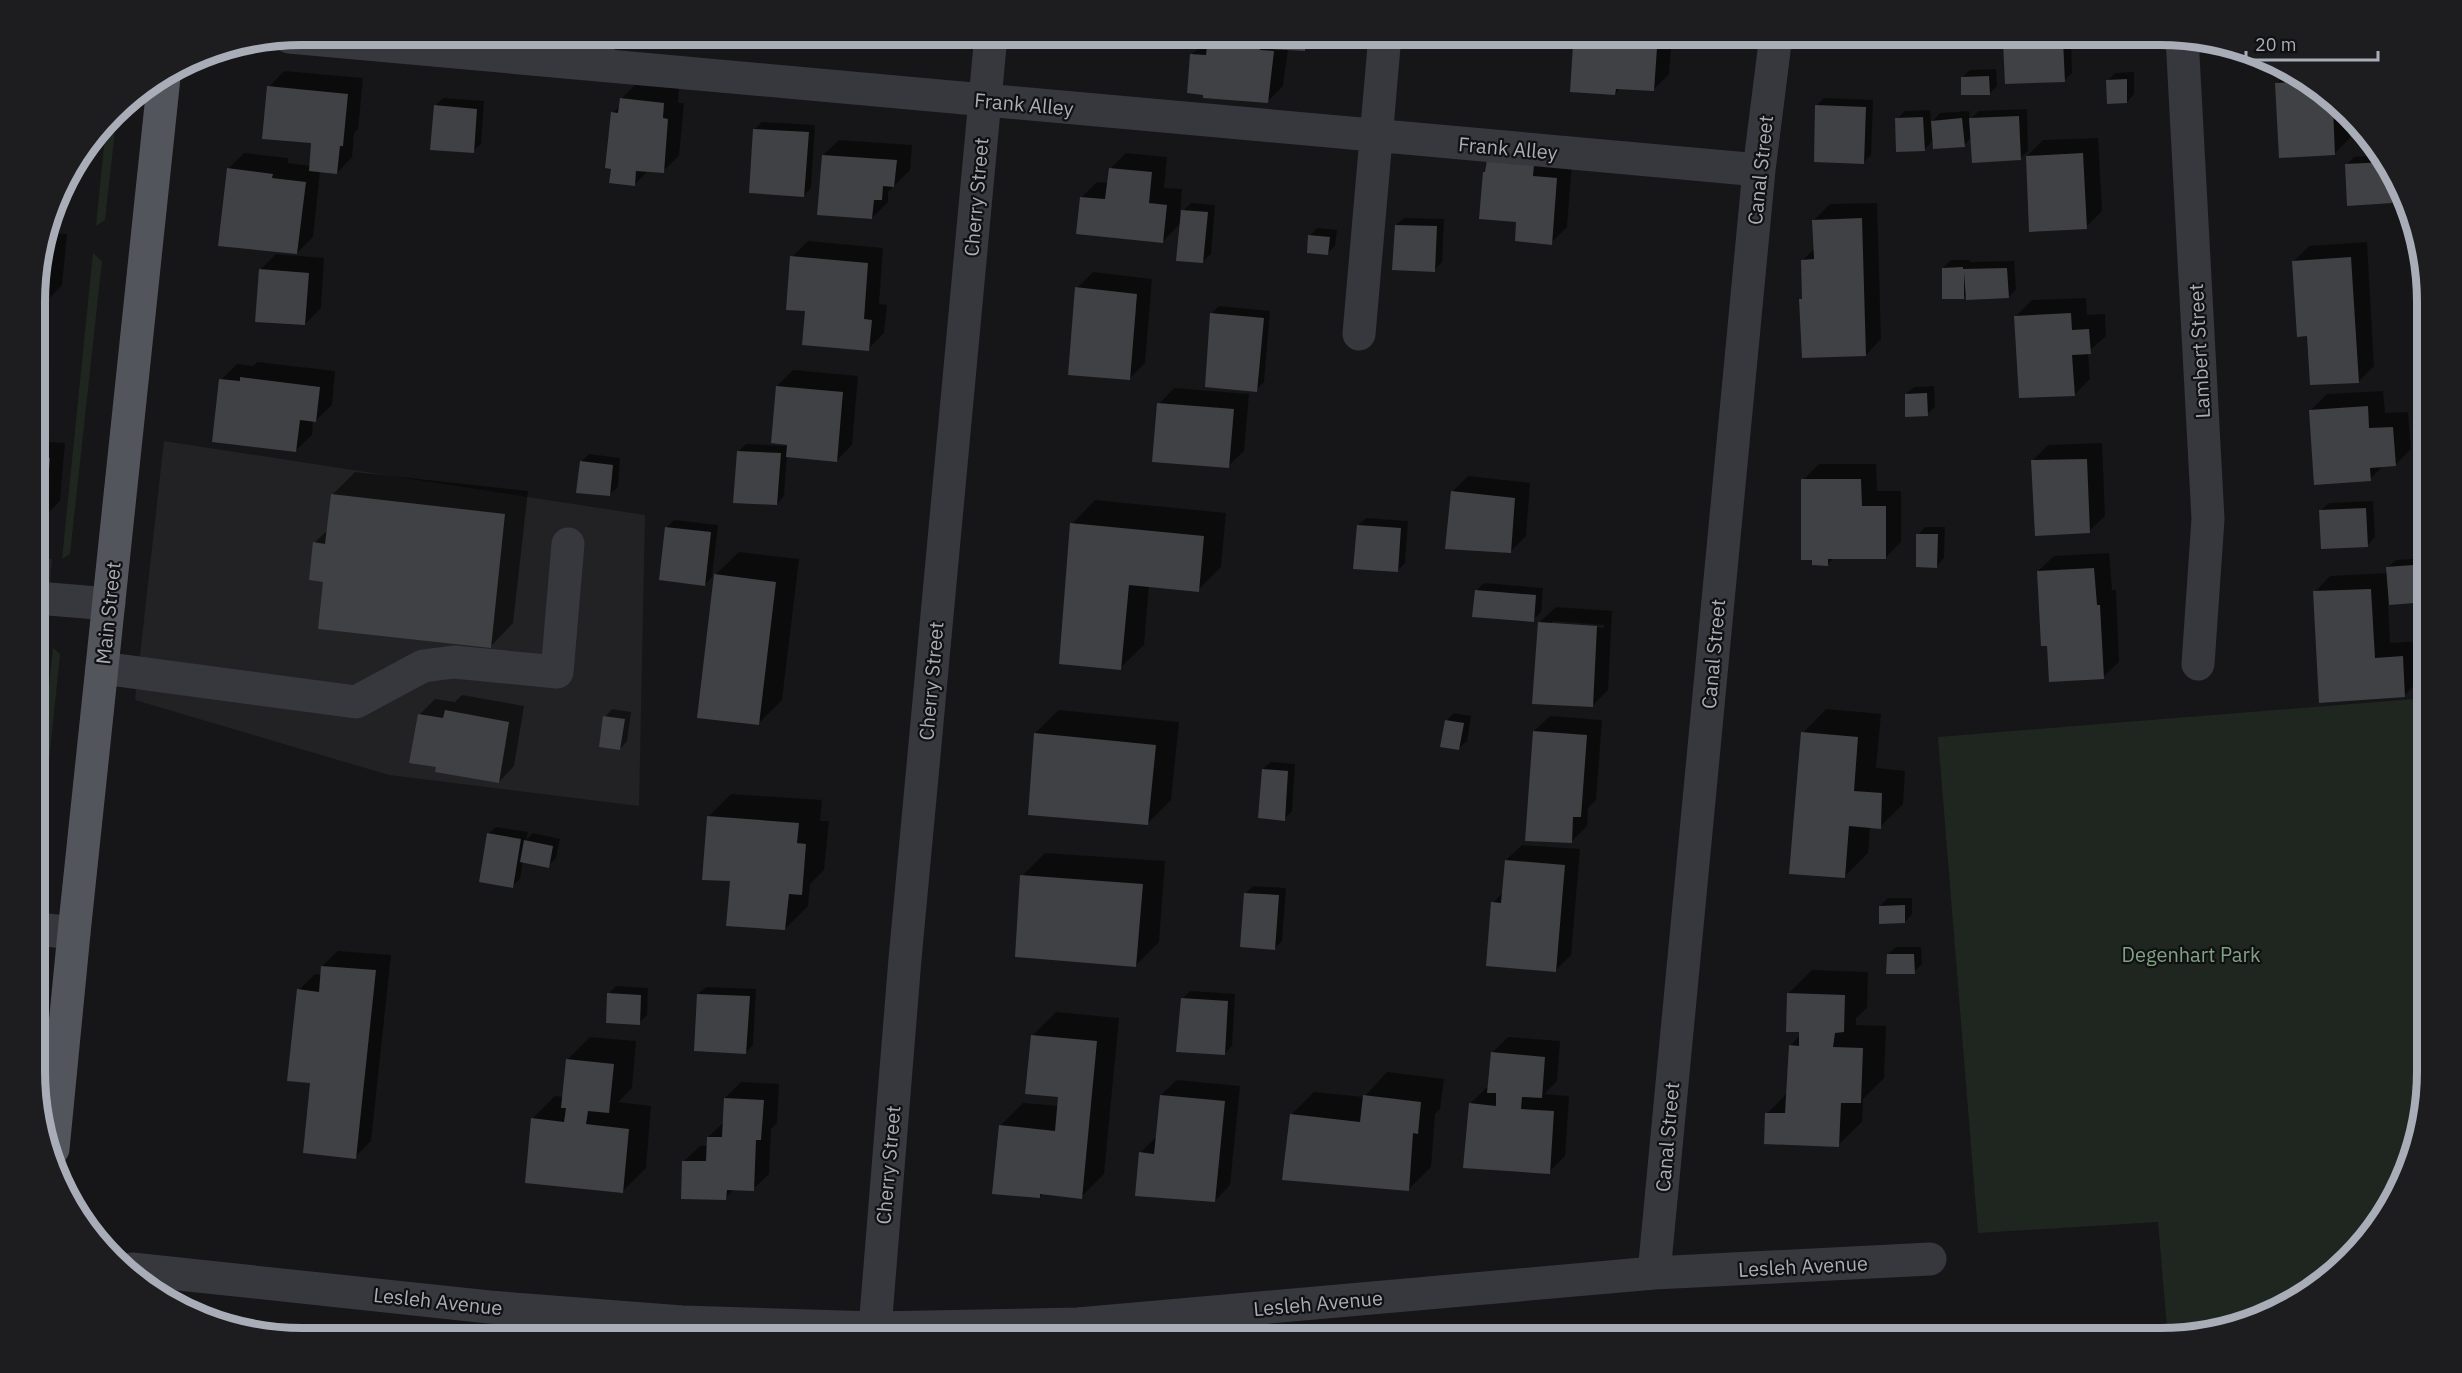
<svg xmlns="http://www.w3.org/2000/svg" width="2462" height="1373" font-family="'IBM Plex Sans',sans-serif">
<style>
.built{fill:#222225}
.green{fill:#1e261f}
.shadow{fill:#0007;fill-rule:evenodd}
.building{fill:#404145}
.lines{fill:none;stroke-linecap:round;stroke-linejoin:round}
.minor{stroke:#37383d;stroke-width:33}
.major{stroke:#53555c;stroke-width:33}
.labels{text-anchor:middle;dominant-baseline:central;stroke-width:4.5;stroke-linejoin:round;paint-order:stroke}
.street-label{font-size:20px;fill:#a8adb8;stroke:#111113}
.park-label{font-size:20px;fill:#7fa381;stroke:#111113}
.rim{fill:none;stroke:#a8adb8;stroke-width:8}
</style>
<rect width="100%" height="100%" fill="#161618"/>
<path class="built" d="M164,441L645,515L639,806L389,775L135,700Z
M37,557L52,559L37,737Z"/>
<path class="green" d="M117,112L105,220L96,226L106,126Z
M93,253L102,261L70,554L62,559Z
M53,648L60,654L44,810L37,809V796Z
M2427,698V1089L2392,1205L2309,1294L2246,1324L2178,1338H2168L2158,1222L1978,1233L1938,737Z"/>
<path class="shadow" d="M830,35H907L895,47L829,41Z
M1209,35H1312V42L1304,50L1288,49L1283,86L1267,102L1192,54L1209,39Z
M1586,35H1672L1669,74L1653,90L1621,87L1615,94L1575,45ZM1588,39L1653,44V47L1588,42Z
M2012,35H2071L2072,73L2064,81L2005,43Z
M1996,69L1997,86L1989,94L1962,78L1970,70Z
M2291,69L2350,123V138L2334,154L2277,83Z
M284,71L363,78L358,129L354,133L352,157L337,173L320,171L313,237L297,253L228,169L244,153L288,158V163L311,166L313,142L269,87Z
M2134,72V94L2127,102L2108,81L2115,73Z
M637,83L679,87L678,103H684L679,156L663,171L649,170L635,184L613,113L621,105V99Z
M443,98L484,101L481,144L473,151L436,105Z
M1824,98L1873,100L1871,155L1863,163L1816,106Z
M2027,109L2028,151L2020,158L1972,137L1964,145L1934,139L1924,150L1897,119L1905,111L1930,110L1931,123L1940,113L1969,111L1970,119L1979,111Z
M762,122L815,125L811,188L803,196L754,130Z
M2098,138L2102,211L2086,227L2027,156L2043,140Z
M839,140L912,145L910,170L888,192V202L872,218L823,155Z
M1126,153L1167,157L1164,188L1182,189L1180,214L1191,203L1215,205L1211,254L1203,261L1182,222L1163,241L1081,198L1097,182L1109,183L1110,169Z
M2384,155L2399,186V194L2391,202L2347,164L2354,157Z
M1572,163L1567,227L1551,243L1518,220L1485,172L1487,170Z
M1877,203L1881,339L1866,355L1801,299L1804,296L1803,260L1815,248L1814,220L1830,204Z
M1404,218L1444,219L1442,262L1434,270L1396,225Z
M1317,228L1337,230L1335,246L1328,253L1310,236Z
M47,233L67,234L62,285L47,301L37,300V267Z
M808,241L883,248L879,304L887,305L884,333L868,349L806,310L792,257Z
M2367,242L2374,366L2359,381L2308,335L2293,262L2309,246Z
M276,254L324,258L321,308L305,324L260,270Z
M1951,260H1970V262L2014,261L2016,289L2009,297L1967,294L1963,298L1943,268Z
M1093,272L1152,279L1145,363L1129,379L1077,288Z
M2086,298L2087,315L2105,314L2106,336L2088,352L2090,379L2074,395L2016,316L2032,300Z
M1219,306L1270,311L1264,382L1256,390L1211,314Z
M257,362L335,371L332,405L316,420H313L312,435L296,450L221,380L237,364L253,366Z
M793,370L858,376L852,445L837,460L787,456L784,496L777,504L738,452L746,444L788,446L777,386Z
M1934,386L1935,407L1927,414L1906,394L1914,387Z
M1174,388L1249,394L1244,451L1228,466L1159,404Z
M2383,391L2385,413L2408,412L2411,449L2395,465H2384L2370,479L2311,410L2327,394Z
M37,441L65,443L60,501L44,517L37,516Z
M2102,443L2105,516L2089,531L2032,461L2048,445Z
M589,454L620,458L618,487L610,494L581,462Z
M1819,464H1876L1877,491H1901V542L1885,558H1834L1828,564L1803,480Z
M355,472L528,491L513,623L490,647L324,580L314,543L329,529L332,495Z
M1468,476L1530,483L1526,536L1510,552L1452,492Z
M1095,500L1226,513L1221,567L1198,590L1149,585L1144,645L1120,668L1072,524Z
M2373,501L2375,537L2368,545L2321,510L2329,503Z
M1366,518L1408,521L1405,563L1397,571L1358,525Z
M674,520L718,525L712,577L705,584L666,528Z
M1925,527H1945L1944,558L1937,566L1918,535Z
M739,552L799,559L782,700L759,723L715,575Z
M2109,553L2112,590H2116L2119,662L2103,677L2048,644L2038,571L2054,556Z
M2427,558V601L2388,604L2390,643L2418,641L2420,679L2405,695L2315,592L2330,576L2388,573V567L2396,560Z
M1484,583L1543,588L1541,612L1533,620L1476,591Z
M1556,607L1612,611L1608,690L1592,706L1540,622ZM1552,621L1604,625V628L1552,624Z
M462,695L524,706L514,766L499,782L438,766L420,714L435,699L455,702Z
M612,709L631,712L627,741L620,749L605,717Z
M1826,709L1881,714L1876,768L1905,771L1903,804L1880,827H1870L1868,853L1845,876L1803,733Z
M1059,710L1179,722L1171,800L1148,823L1035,733Z
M1454,713L1471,716L1467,741L1459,748L1446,721Z
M1550,716L1602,720L1596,800L1588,808L1587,826L1571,842L1534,731Z
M1271,762L1295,764L1292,811L1284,819L1263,769Z
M731,794L822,800L820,821H829L824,870L810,884L808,906L785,929L731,880L708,817Z
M496,827L528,832L526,840L533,833L560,839L556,858L548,866L523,861L520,879L512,886L488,834Z
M1522,845L1580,849L1571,955L1556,970L1493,903L1503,892L1506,860Z
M1045,853L1165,861L1159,942L1135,966L1022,876Z
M1253,886L1286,888L1282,941L1274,949L1245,894Z
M1888,898H1912V914L1905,922L1880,906Z
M1896,947H1921L1922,964L1914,972L1888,954Z
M338,951L391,955L371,1141L355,1157L311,1081L299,990L315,974L322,975V966Z
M1812,970L1868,972L1867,1008L1856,1018V1025L1886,1026L1884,1078L1863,1099L1862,1122L1838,1145L1767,1114L1788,1092L1790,1046L1800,1035L1789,993Z
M616,986L648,988L647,1015L639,1023L609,993Z
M706,987L756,989L753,1045L746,1052L698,994Z
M1190,991L1235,994L1232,1046L1224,1054L1182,999Z
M1056,1012L1119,1018L1104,1174L1081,1197L1043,1193L1040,1197L1000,1126L1023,1103L1059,1106L1060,1096L1033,1035Z
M590,1037L636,1041L632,1088L618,1102L651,1106L646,1168L623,1191L532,1119L555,1096L563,1097L567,1060Z
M1508,1037L1560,1041L1557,1081L1544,1094L1569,1096L1565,1156L1549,1172L1470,1104L1486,1088H1489L1492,1053Z
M1387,1072L1444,1079L1440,1109L1435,1114L1431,1167L1408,1190L1291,1115L1314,1092L1364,1097Z
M1177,1080L1240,1086L1230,1185L1215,1201L1140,1153L1156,1137L1161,1095Z
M741,1082L779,1084L777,1123L771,1129L769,1174L753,1189H735L725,1198L684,1161L700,1146H708V1137L724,1122L725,1098Z"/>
<path class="building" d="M829,35H896L895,48L828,42Z
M1208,35H1261L1260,50L1274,51L1268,103L1203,98V95L1187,93L1190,54L1206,55Z
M1270,35H1306L1305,51L1270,49Z
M1585,40L1645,45V47L1657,48L1654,91L1616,89L1615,95L1570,92L1573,45L1584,46Z
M2063,40L2065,82L2005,84L2003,42Z
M1989,76L1990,95H1961V77Z
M2127,79V103L2107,104L2106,80Z
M2306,81L2333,107L2335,155L2279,158L2275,83Z
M267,86L348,94L343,146H340L337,174L309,171L311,143L262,139Z
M620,98L664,103L663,118L668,119L664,173L636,171L635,186L609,183L611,169L605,168L611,112L618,113Z
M434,105L477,109L474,153L430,150Z
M1815,105L1866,107L1864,164L1814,162Z
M2019,116L2021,160L1972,163L1969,118Z
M1923,117L1925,151L1896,152L1895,118Z
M1962,118L1965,147L1933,149L1931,121Z
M753,129L809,132L804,197L749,193Z
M2083,153L2087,229L2029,232L2026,156Z
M822,155L897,160L894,187L883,186L882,200H874L872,219L817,215Z
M1487,160L1534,164L1533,176L1557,178L1552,245L1515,241L1516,222L1479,219L1483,172H1485Z
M2387,162L2390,169L2392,203L2347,206L2345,164Z
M227,168L273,174L272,178L306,182L297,254L218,246Z
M1109,168L1152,172L1149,203L1167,205L1163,243L1076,234L1080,197L1105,199Z
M1181,210L1208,212L1203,263L1176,261Z
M1862,218L1866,356L1802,358L1799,299H1802L1801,260L1814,259L1812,220Z
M1395,225L1437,226L1435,272L1392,270Z
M1308,235L1330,237L1328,255L1307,253Z
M42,249L52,250L47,303L37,302V267Z
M790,256L868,263L864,319L872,320L869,351L802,345L805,311L786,310Z
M2351,257L2359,383L2310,385L2307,336L2297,337L2292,261Z
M1963,267V269L2007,268L2009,298L1966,300L1964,272V299H1942V268Z
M259,269L309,273L305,325L255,322Z
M1075,287L1137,294L1130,380L1068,375Z
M1210,313L1264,318L1257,392L1205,387Z
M2071,313L2072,330L2089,329L2091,354L2072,355L2075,396L2019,398L2014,316Z
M240,377L320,387L316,422L300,420L296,452L212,442L219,379L240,381Z
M776,386L843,392L837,462L786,457L787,445L771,443Z
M1927,393L1928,416L1905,417V394Z
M1157,403L1234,409L1229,468L1152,462Z
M2368,406L2369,428L2393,427L2396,466L2370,468L2371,481L2314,485L2309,410Z
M737,451L781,453L777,505L733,503Z
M37,457L50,458L45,518L37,517Z
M2087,459L2090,533L2035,536L2031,460Z
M580,461L613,465L610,496L576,493Z
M1801,479H1861L1862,506H1886V559H1828V566L1812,565V560H1801Z
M1451,491L1515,498L1511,553L1445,549Z
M331,494L505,514L491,648L318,629L323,582L309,580L313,542L325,544Z
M2366,508L2368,547L2321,549L2319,510Z
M1070,523L1204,536L1199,592L1129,585L1121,670L1059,664Z
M1357,525L1401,528L1398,572L1353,569Z
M665,527L711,532L705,586L659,580Z
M1916,534H1938L1937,568L1916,567Z
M2427,564V602L2389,605L2386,567Z
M2094,568L2097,605H2100L2104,679L2049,682L2047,646H2041L2037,571Z
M714,574L776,582L759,725L697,718Z
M2371,589L2375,658L2403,656L2405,697L2319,703L2313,591Z
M1475,590L1536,595L1534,622L1472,617Z
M1538,622L1597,626L1593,707L1532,704Z
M445,710L509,722L499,783L435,772L436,767L409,763L418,714L443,718Z
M603,716L625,719L620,750L599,747Z
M1445,720L1464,723L1459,750L1440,747Z
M1533,731L1587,735L1581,817H1573L1572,843L1525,841Z
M1801,732L1858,737L1854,791L1882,793L1881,829L1849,826L1845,878L1789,874Z
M1034,733L1156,745L1148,825L1028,815Z
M1262,769L1288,771L1285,821L1258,818Z
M707,816L799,823L797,843L806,844L802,895L789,894L785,930L726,926L730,881L702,880Z
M487,833L521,839L513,888L479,882Z
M524,840L553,846L549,868L520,862Z
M1505,860L1565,865L1556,972L1486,966L1491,902L1501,903Z
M1020,875L1143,884L1136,967L1015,957Z
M1244,893L1279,895L1275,950L1240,947Z
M1905,905V923L1879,924V906Z
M1887,954H1914L1915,974H1886Z
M321,966L376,970L356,1159L303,1153L310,1083L287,1081L297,989L319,992Z
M607,993L641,995L640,1025L606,1023Z
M1787,993L1845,995L1844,1032L1835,1033L1833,1047L1863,1048L1861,1103H1841L1839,1147L1764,1144L1765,1113H1785L1789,1045L1799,1046V1032H1786Z
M697,994L750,996L746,1054L694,1051Z
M1181,998L1228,1001L1225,1055L1176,1052Z
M1031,1035L1097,1041L1082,1199L1040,1194V1198L992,1194L999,1125L1055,1131L1058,1097L1025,1094Z
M1491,1052L1545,1057L1542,1098L1522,1097L1521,1109L1554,1111L1550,1174L1463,1168L1469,1103L1496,1106V1093H1487Z
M566,1059L614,1064L609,1113L588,1111L586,1124L629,1129L623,1193L525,1183L531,1118L564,1122L566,1108H561Z
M1160,1095L1225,1101L1215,1202L1135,1196L1139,1152L1154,1154Z
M1363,1095L1421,1102L1418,1134L1413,1133L1409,1191L1282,1180L1290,1114L1360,1122Z
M724,1098L764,1100L761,1140H756L754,1191L727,1190L726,1200L681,1199L682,1161H706L707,1137H722Z"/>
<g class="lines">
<path class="minor" d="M289,37L1759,170
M2182,37L2208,519L2198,664
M596,65L600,35
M1359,334L1385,35
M37,598L109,604
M102,668L356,702L423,666L454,662L557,672L568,544
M37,929L74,933
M132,1269L489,1307L682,1322L875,1328L1078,1324L1654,1273L1930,1259
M1654,1273L1759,170L1776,35
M875,1328L905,959L991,35"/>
<path class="major" d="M53,1149L74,933L164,77"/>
</g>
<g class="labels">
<g class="street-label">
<text transform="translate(1024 104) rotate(5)">Frank Alley</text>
<text transform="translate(1508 148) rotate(5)">Frank Alley</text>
<text transform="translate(1760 170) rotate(-84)">Canal Street</text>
<text transform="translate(976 197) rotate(-85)">Cherry Street</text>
<text transform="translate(2199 351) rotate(-93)">Lambert Street</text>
<text transform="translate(108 613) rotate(-84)">Main Street</text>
<text transform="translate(1713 654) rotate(-85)">Canal Street</text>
<text transform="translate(931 681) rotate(-85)">Cherry Street</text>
<text transform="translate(1667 1137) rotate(-85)">Canal Street</text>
<text transform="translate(888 1165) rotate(-85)">Cherry Street</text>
<text transform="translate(1803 1266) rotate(-3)">Lesleh Avenue</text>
<text transform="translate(438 1301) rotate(6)">Lesleh Avenue</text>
<text transform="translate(1318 1303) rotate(-5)">Lesleh Avenue</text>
</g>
<g class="park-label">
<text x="2191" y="954">Degenhart Park</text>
</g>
</g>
<path d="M0 0H2462V1373H0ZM302 45H2160A257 257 0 0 1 2417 302V1071A257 257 0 0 1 2160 1328H302A257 257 0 0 1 45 1071V302A257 257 0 0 1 302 45Z" fill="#1d1d20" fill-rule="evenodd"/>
<path class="rim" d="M302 45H2160A257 257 0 0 1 2417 302V1071A257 257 0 0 1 2160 1328H302A257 257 0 0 1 45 1071V302A257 257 0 0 1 302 45Z"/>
<path d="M2246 51v9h132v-9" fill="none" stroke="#a8adb8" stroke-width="3"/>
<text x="2255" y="51" font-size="18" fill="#a8adb8" stroke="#111113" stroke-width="4.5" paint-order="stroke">20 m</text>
</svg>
